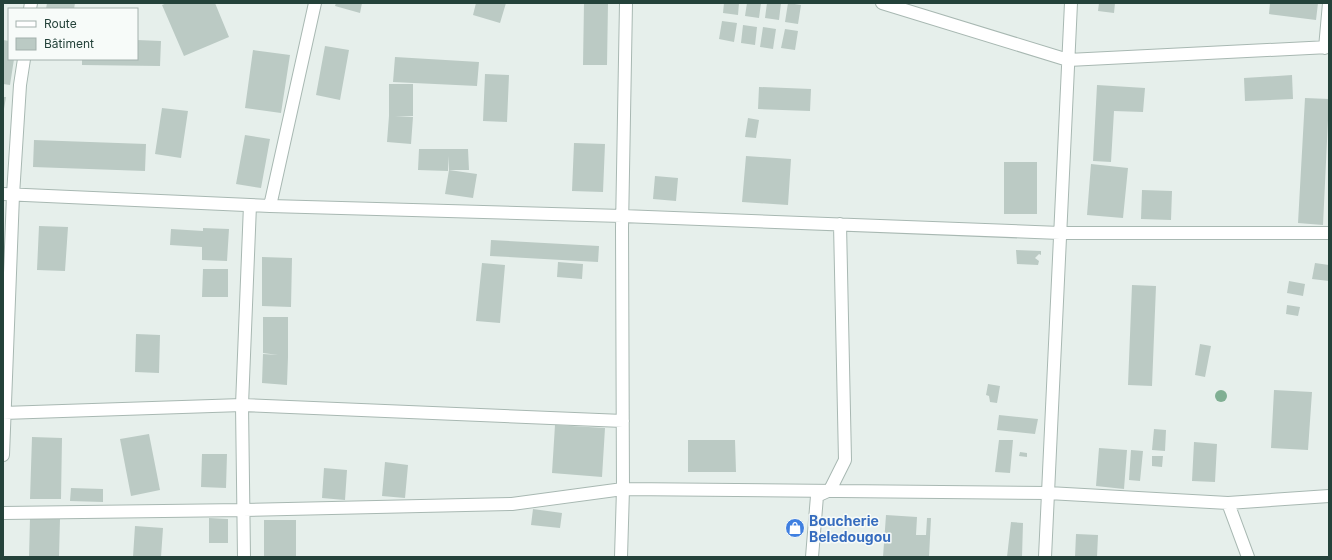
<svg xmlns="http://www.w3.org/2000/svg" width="1332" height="560" font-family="Inter,sans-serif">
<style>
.building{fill:#bbcac4}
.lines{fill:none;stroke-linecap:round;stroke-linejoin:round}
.minor-casing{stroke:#a8b8b2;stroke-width:14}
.minor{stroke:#fff;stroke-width:12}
.tree{fill:#80af93}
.labels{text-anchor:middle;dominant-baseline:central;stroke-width:3;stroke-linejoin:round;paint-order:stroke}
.shop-label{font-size:14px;font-weight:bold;fill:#366cbe;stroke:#f7fbf9;text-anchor:start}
</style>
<rect width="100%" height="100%" fill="#e6efeb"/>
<path class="building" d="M47,3H75L74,9H46Z
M167,3H215L229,37L184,56L162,5Z
M336,3H362L360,13L335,6Z
M476,3H506L500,23L473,15Z
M584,3H608L607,65H583Z
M724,3H739L738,15L723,13Z
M747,3H761L759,18L745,16Z
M767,3H781L779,20L765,18Z
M788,3L801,5L798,24L785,22Z
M1099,3H1115L1114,13L1098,11Z
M1270,3H1318L1316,20L1269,14Z
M722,21L737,23L734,42L719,39Z
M743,25L757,27L755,45L741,43Z
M763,27L776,29L773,49L760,47Z
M785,29L798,31L795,50L781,48Z
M3,40L9,41V59H14L10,85L3,84Z
M137,40L161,41L160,66L82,65V59H137Z
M325,46L349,50L340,100L316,95Z
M253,50L290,55L281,113L245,108Z
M395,57L479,62L477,86L393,82Z
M485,74L509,75L507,122L483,121Z
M1292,75L1293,99L1245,101L1244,78Z
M389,84H413V116H395L413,117L411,144L387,142L389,116Z
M1097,85L1145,88L1143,112L1114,111L1111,162L1093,161Z
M759,87L811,89L810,111L758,109Z
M3,97H6L4,109H3Z
M1305,98L1329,99L1323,225L1298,223Z
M162,108L188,111L181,158L155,154Z
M748,118L759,120L756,138L745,137Z
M245,135L270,139L261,188L236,184Z
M34,140L146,144L145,171L33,167Z
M574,143L605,144L603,192L572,191Z
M419,149H468L469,170H449L448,156V171L418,170Z
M746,156L791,159L788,205L742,202Z
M1004,162H1037V214H1004Z
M1091,164L1128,168L1123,218L1087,215Z
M449,170L477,174L473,198L445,194Z
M655,176L678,178L676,201L653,199Z
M1142,190L1172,191L1171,220L1141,219Z
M39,226L68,227L65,271L37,270Z
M203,228L229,229L227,261L202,260V247L170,245L171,229L203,231Z
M491,240L599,246L598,262L490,256Z
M1016,250L1041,251V255L1039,254L1035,258L1039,261L1038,265L1017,264Z
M262,257L292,258L291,307L262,306Z
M558,262L583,264L582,279L557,277Z
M482,263L505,265L500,323L476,321Z
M1315,263L1329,265V281L1312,279Z
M203,269H228V297H202Z
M1289,281L1305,284L1303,296L1287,293Z
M1132,285L1156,286L1152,386L1128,385Z
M1287,305L1300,307L1298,316L1286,314Z
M263,317H288V357L287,385L262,383L263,354L278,355L263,353Z
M136,334L160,335L159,373L135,372Z
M1200,344L1211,346L1205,377L1195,375Z
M988,384L1000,386L997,403L990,402L989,396L986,395Z
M1274,390L1312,392L1308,450L1271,448Z
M999,415L1038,419L1035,434L997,430Z
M555,425L605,428L602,477L552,473Z
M1154,429L1166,430L1165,451L1152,450Z
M149,434L160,490L131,496L120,439Z
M32,437L62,438L61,499H30Z
M688,440H735L736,472H688Z
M999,440H1013L1010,473L995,472Z
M1194,442L1217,444L1215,482L1192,481Z
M1099,448L1127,450L1124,489L1096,486Z
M1131,450L1143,451L1140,481L1129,480Z
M1020,452L1027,453V457L1019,456Z
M202,454H227L226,488L201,487Z
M1152,456H1163L1162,467L1152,466Z
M385,462L408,465L405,498L382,496Z
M324,468L347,470L345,500L322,498Z
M71,488L103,489V502L70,501Z
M533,509L562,513L560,528L531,525Z
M886,515L917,517L916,535H926L927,518H931L929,557H883Z
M30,518L60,519L59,557H29Z
M209,518L228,519V543H209Z
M264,520H296V557H264Z
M1011,522L1023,523L1022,557H1007Z
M135,526L163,528L161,557H133Z
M1076,534L1098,535L1097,557H1075Z"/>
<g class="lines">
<g class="minor-casing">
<path id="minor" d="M882,3L1068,60L1329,47
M30,9L31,3
M1325,48L1329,3
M3,194L270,206L622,216L1060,233H1329
M270,206L315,3
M3,413L242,405L623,421
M3,455L13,195L20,85L24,59
M1228,503L1248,557
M3,513L243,510L512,504L623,489L1048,493L1228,503L1329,496
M244,557L242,405L250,205
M621,557L623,489L622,228L626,3
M812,557L817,496L830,490L845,460L840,224
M1045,557L1071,3"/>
</g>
<use href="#minor" class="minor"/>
</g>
<circle class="tree" cx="1221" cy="396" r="6"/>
<defs>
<g id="shop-disc" transform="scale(1)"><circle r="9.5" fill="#3f7fe0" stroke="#f7fbf9"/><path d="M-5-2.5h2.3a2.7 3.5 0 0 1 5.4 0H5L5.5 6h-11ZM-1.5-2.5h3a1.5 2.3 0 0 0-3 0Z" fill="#fff"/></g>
</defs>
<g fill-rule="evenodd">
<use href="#shop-disc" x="795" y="528"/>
</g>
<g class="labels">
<g class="shop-label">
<text x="809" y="520">Boucherie<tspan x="809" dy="16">Beledougou</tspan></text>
</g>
</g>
<rect width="1332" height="560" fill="none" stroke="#24423a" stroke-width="8"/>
<rect x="8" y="8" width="130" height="52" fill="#f7fbf9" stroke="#a3b1ad"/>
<rect x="16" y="21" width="20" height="6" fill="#ffffff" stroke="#a3b1ad"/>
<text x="44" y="28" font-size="12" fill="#24423a">Route</text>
<rect x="16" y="38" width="20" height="12" fill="#bbcac4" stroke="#a3b1ad"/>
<text x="44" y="48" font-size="12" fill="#24423a">Bâtiment</text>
</svg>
